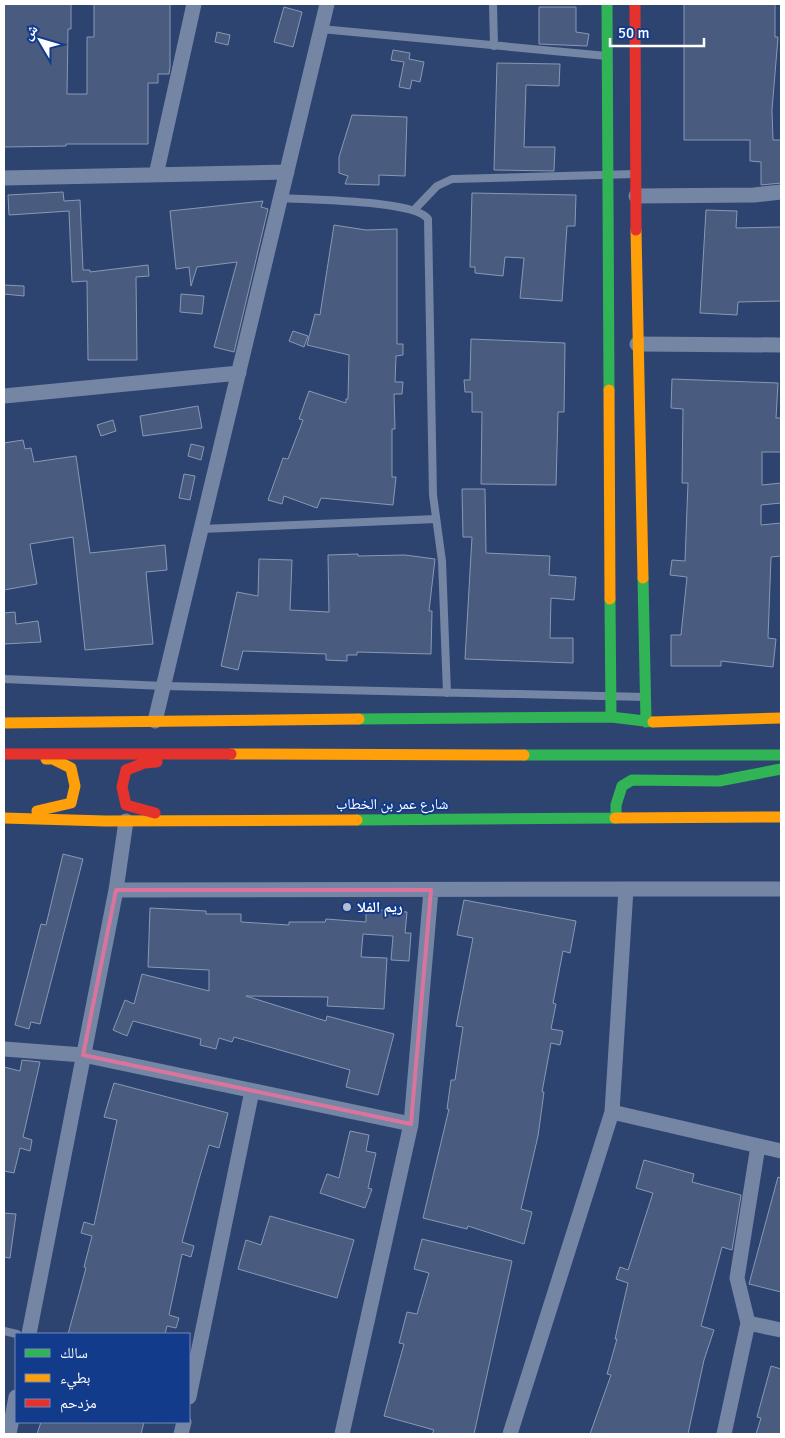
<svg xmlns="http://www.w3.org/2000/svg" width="785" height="1438" font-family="Signika,'Noto Naskh Arabic',sans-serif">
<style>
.building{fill:#495b7e;stroke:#8998b3}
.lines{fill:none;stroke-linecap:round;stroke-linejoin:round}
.lane{stroke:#7585a4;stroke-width:8}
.street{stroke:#7585a4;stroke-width:15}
.fast{stroke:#30b455;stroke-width:11}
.slow{stroke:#ff9f0a;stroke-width:11}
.jam{stroke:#e5322d;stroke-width:11}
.marked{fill:none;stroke:#da749d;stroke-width:4;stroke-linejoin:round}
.poi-dot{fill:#b6becd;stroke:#133b8b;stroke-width:2}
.labels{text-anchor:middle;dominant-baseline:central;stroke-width:4;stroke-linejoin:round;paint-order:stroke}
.street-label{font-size:15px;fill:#fff;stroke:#133b8b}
.poi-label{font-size:15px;font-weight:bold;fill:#fff;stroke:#133b8b;text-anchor:start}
</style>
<rect width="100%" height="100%" fill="#2e4470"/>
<path class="building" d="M4,4H71V29H68L67,94H87V37H94V4H170V67L169,74H158V83H148V144H66V146L4,147Z
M684,4H775V37H778L772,110L773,140H781V183L761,185V162L750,161V140H684Z
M284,7L302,12L293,47L274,42Z
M539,7H576V32L589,34L587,46L539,44Z
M217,32L230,35L228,45L215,42Z
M393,50L410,53L409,59L424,62L420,82L412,80L410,89L399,87L404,62L391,60Z
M497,63L560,64L559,86L526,85L524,147H555L554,171L494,170Z
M352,115L407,117L405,176L379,175V185L345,184L348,176L339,173V157Z
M63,192L64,201L80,200L83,270H90V272L148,265L149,276L136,277L137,360H88L87,281L72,282L69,211L9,215L8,195Z
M472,193L576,195L575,226H567L562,301L520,298L524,258L505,257L503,276L475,273V267H470Z
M263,201L261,207L268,209L234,352L214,347L237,262L197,267L191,286L189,267L176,269L170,211Z
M706,210L737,211L736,228L781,227V301L738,302L737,315L700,313Z
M334,225L366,230L397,229V344H403V355L396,356L395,382H403L402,394H394L395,429H392V477H396L393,505L321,498L317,508L284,496L282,504L268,500L283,458L288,459L303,420L299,419L309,391L346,403V399H348L349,355L307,345L315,314L320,315Z
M4,285L24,286V296L4,294Z
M181,294L204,296L202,314L180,312Z
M293,331L308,336L304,347L289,341Z
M471,339L565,343L564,412H558L556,485L481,484L482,412H472V392H465L464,380H470Z
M672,379L778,383L776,418H781V452H762V485L781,483V503L761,505V525L781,523V556L771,557L768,638L776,639L773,667L721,661V666H671V635H681L687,577L670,575L672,560L685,561L688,483H682L683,409L671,408Z
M198,406L202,428L143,436L140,416Z
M113,420L116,431L101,436L97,425Z
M23,440L25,449L31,448L34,462L76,456L90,553L165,545L167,570L146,572L153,644L85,650L73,537L30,544L37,584L4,590V443Z
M191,444L204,447L201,460L188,456Z
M184,474L195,476L190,500L179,498Z
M462,489H485L486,553L550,556L549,575L576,577L574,600L551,598L550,638H573V663L465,659L472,537H463Z
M358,554V556L405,555L435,559L429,611H432L431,654L357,652V655H347V661L326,660V654L243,651L238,670L221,666L237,592L258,596L259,559L292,560L290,610L329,612L328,555Z
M15,612L16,624L38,621L41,642L4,644V613Z
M63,854L83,859L40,1024L31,1022L29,1029L15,1025L41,924L46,925Z
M464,900L576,921L570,953L563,951L553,1003L556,1004L551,1029L563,1031L560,1045L551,1043L542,1092H544L538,1136L521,1209L532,1212L524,1244L468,1226L467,1229L423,1218L449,1109H447L451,1080H455L463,1027L456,1026L473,938L457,935Z
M150,908L206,911V914H241V922L289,925V922H325L326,919L366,922V909L407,912L405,933H411L409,961L391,960L393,936L363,934L361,957L387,958L384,1009L327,1006L328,997L246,996L326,1021L327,1016L394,1034L378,1095L346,1087L350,1070L234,1037L232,1042L219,1038L216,1049L200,1045L201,1039L133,1021L127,1036L113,1030L125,1000L134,1004L142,974L209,991V970L148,967Z
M22,1060L40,1062L23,1137L32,1140L30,1151L20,1148L14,1173L4,1171V1067L20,1071Z
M114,1083L228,1113L219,1148L209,1145L197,1186L182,1242L194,1246L191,1257L182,1254L169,1315L179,1318L176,1328L167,1326L165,1334H68L86,1268L84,1267L92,1236L81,1233L84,1222L94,1225L117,1120L104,1117Z
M350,1131L369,1135L366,1151L376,1153L368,1188L372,1189L365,1208L320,1193L327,1174L339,1178Z
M644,1160L694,1174L692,1182L741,1195L732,1250L722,1247L701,1326L714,1330L704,1360L688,1434H590L611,1375L607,1374L617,1339H615L628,1283L616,1279L620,1267L628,1270L653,1193L636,1188Z
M778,1177L781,1178V1292L749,1284Z
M4,1213L16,1214L10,1258L4,1257Z
M270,1216L354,1240L337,1298L238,1269L246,1240L261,1245Z
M422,1239L512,1261L474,1434H432L434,1430L384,1416L404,1344L399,1343L407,1312L417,1314L429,1273L414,1269Z
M771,1366L781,1369V1434H756L761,1418L757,1417Z
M41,1422H144L141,1434H37Z"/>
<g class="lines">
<path class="lane" d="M493,4L494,46
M321,29L607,56
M281,198C308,200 415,200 428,219L433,495L442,561L447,693
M414,210L437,186L452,179L636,174
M201,529L436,519
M4,679L164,686L645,697
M4,1331L17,1334"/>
<path class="street" d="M156,175L194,4
M4,178L287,172
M636,196L754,195L781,192
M637,344L781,345
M4,396L239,373
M155,721L327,4
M116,890L626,889
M4,1049L83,1055L411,1124
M612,1112L626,889H781
M748,1323L737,1278L758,1146
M29,1334L116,890L126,821
M189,1397L252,1091
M9,1434L16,1397
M181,1434L184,1422
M342,1434L411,1124L431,890
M510,1434L612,1112L781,1151
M724,1434L748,1323L781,1330"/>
<path class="fast" d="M607,4L609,390
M643,578L646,722
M610,599L611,717
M359,719L611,717L653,722
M524,755H781
M616,818V805L622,786L632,780L719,781L781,769
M357,820L615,818"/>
<path class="slow" d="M636,230L643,578
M609,390L610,599
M653,722L781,718
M4,723L359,719
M231,754L524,755
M37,811L71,803L75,786L71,768L53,759H46
M4,818L105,821L357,820
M615,818L781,817"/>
<path class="jam" d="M635,4L636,230
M4,754H231
M155,813L126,805L122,787L126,770L144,763L157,762"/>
</g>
<path class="marked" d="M116,890H431L411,1124L83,1055Z"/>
<circle class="poi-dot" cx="347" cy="907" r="5"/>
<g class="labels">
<g class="street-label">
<text x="392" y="804">شارع عمر بن الخطاب</text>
</g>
<g class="poi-label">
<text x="357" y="907">ريم الفلا</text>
</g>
</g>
<rect width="785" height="1438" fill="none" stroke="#ffffff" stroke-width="10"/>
<rect x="15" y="1333" width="175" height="90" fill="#133b8b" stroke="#7189b9"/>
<rect x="25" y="1349" width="25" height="8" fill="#30b455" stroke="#7189b9"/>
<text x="60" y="1358" font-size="15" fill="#ffffff">سالك</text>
<rect x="25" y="1374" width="25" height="8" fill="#ff9f0a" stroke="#7189b9"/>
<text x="60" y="1383" font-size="15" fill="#ffffff">بطيء</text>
<rect x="25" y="1399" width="25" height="8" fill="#e5322d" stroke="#7189b9"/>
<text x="60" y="1408" font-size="15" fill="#ffffff">مزدحم</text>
<g transform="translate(40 40) rotate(308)" stroke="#133b8b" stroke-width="4" paint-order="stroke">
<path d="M0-4L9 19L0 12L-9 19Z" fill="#ffffff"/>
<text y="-8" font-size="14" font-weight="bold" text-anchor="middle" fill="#ffffff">ش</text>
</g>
<path d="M610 38v8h94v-8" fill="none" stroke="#ffffff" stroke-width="2.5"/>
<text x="618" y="38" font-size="15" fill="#ffffff" stroke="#133b8b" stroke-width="4" paint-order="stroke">50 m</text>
</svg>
